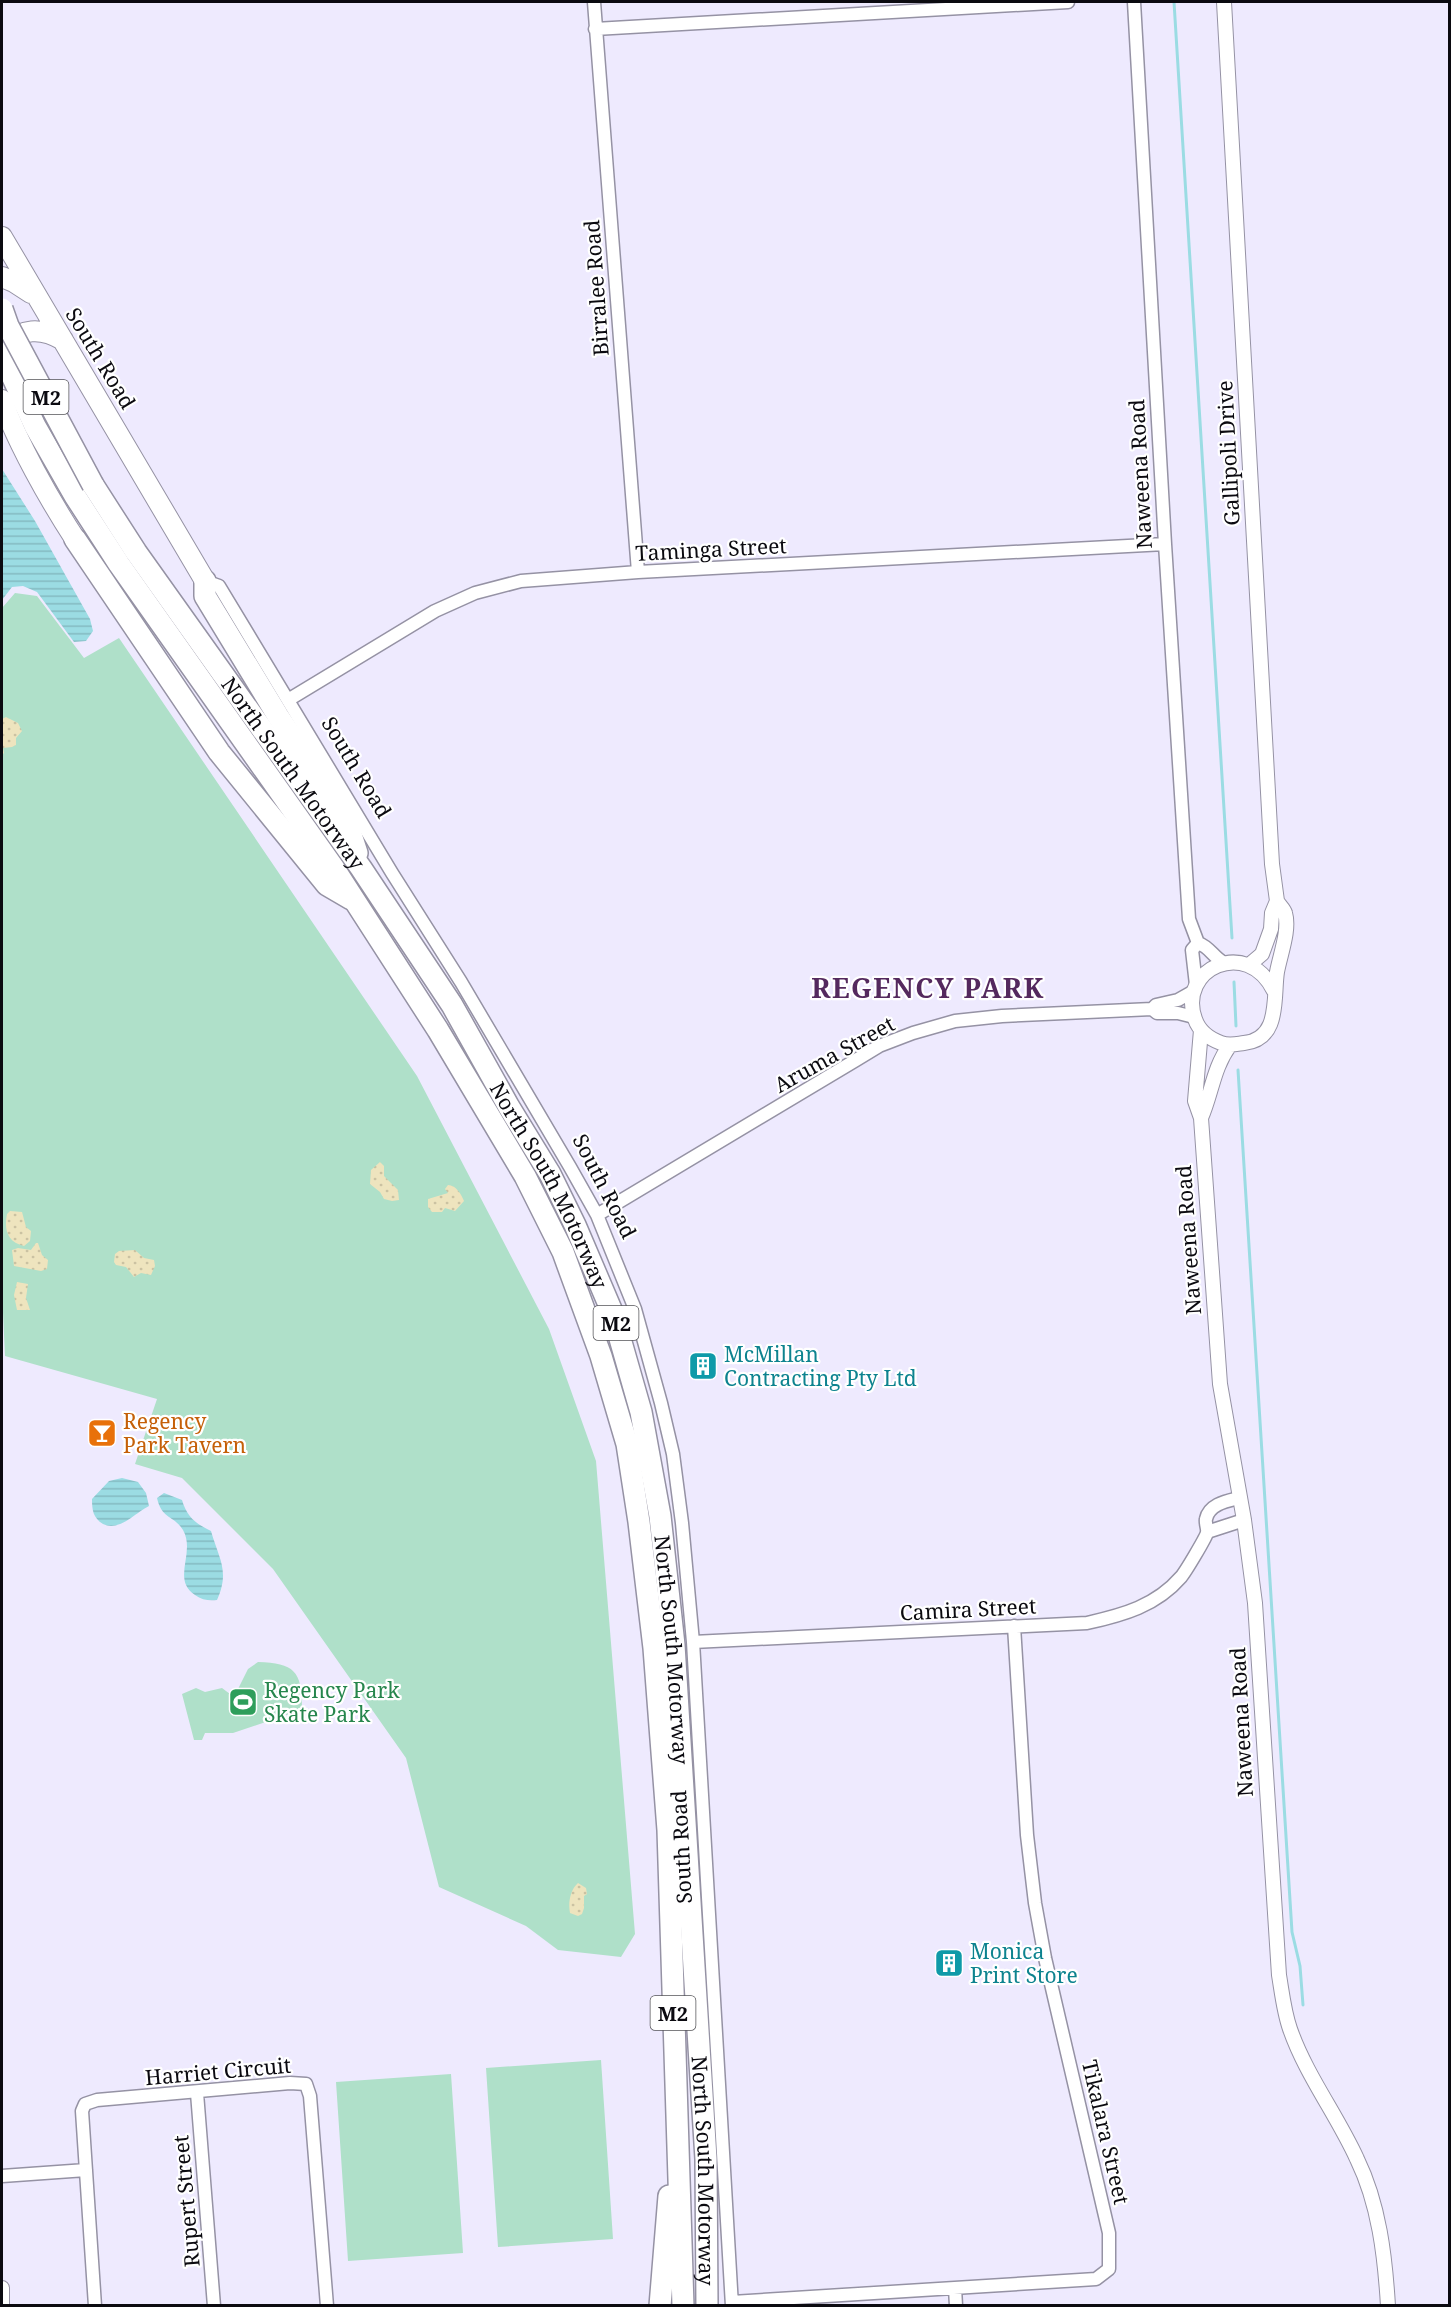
<svg xmlns="http://www.w3.org/2000/svg" width="1451" height="2307" font-family="'Noto Serif',serif">
<style>
.grass{fill:#afe0c9}
.sand{fill:url(#sand-dots)}
.water{fill:url(#water-rules)}
.lines{fill:none;stroke-linecap:round;stroke-linejoin:round}
.stream{stroke:#9bdce3;stroke-width:3}
.minor-casing{stroke:#9592a4;stroke-width:15}
.tertiary-casing{stroke:#9592a4;stroke-width:16}
.trunk-casing{stroke:#9592a4;stroke-width:22}
.motorway-casing{stroke:#9592a4;stroke-width:24}
.minor{stroke:#fff;stroke-width:12}
.tertiary{stroke:#fff;stroke-width:14}
.trunk{stroke:#fff;stroke-width:20}
.motorway{stroke:#fff;stroke-width:21}
.motorway-bridge-casing{stroke:#9592a4;stroke-width:24;stroke-linecap:butt}
.motorway-bridge{stroke:#fff;stroke-width:21}
.labels{text-anchor:middle;dominant-baseline:central;stroke-width:4.5;stroke-linejoin:round;paint-order:stroke}
.shield{fill:#fff;stroke:#545458;stroke-width:1.5}
.shield-label{font-size:20px;font-weight:bold;fill:#0b0a10}
.street-label{font-size:21px;fill:#0b0a10;stroke:#fff}
.culture-label{font-size:21px;fill:#0d838f;stroke:#fff;text-anchor:start}
.food-label{font-size:21px;fill:#c56008;stroke:#fff;text-anchor:start}
.leisure-label{font-size:21px;fill:#27864d;stroke:#fff;text-anchor:start}
.district-label{font-size:27px;font-weight:bold;letter-spacing:1.5px;fill:#54295e;stroke:#fff}
</style>
<defs>
<pattern id="sand-dots" width="8" height="8" patternUnits="userSpaceOnUse" patternTransform="scale(1.5)"><rect width="8" height="8" fill="#eee4be"/><path d="M2 2h.1M6 6h.1" fill="none" stroke="#cbc2a2" stroke-width="1.8" stroke-linecap="round"/></pattern>
<pattern id="water-rules" width="6" height="5" patternUnits="userSpaceOnUse" patternTransform="scale(1.5)"><rect width="6" height="5" fill="#9bdce3"/><path d="M0 2.5h6" fill="none" stroke="#84bbc2"/></pattern>
</defs>
<rect width="100%" height="100%" fill="#eeeafe"/>
<path class="grass" d="M15,593L37,596L84,658L119,638L417,1076L549,1329L596,1461L635,1934L621,1957L558,1950L526,1926L439,1887L406,1758L273,1569L182,1478L135,1464L157,1399L5,1356L2,1291V608Z
M258,1662C294,1663 302,1671 302,1707L289,1714L233,1733H205L202,1740H194L182,1694L196,1688L205,1692L222,1688L234,1697L248,1669Z
M601,2060L613,2239L498,2247L486,2068Z
M451,2074L463,2253L348,2261L336,2082Z"/>
<path class="sand" d="M6,717L18,723L22,731L16,738V745L12,747L3,748L4,753L2,755V719Z
M380,1162L384,1166V1176L398,1190L399,1200L392,1201L384,1199L380,1192L370,1184L371,1170Z
M448,1185C456,1185 461,1194 464,1201L455,1211L445,1208L442,1212H432L428,1207V1199L448,1193L445,1189Z
M10,1211L22,1212L26,1227L31,1231L30,1241L24,1246C7,1242 4,1229 7,1214Z
M36,1243H38L42,1255L48,1260L47,1269L41,1271L14,1266L12,1250L18,1248L31,1250Z
M135,1250L144,1258L154,1260L155,1266L151,1275L141,1273L134,1277L126,1267L116,1265L114,1262L115,1254L119,1251Z
M17,1282L28,1284L26,1298L30,1310H17L14,1295Z
M578,1883L586,1888L587,1894L584,1896V1908L582,1914L578,1916L570,1913C568,1903 570,1890 578,1883Z"/>
<path class="water" d="M2,469L35,521L90,619L93,631L86,641L74,642L37,592L23,586L12,587L2,600Z
M122,1478L138,1482L146,1493L149,1506C135,1513 119,1532 103,1524C93,1518 92,1510 92,1499L109,1481Z
M164,1493L182,1500C187,1517 196,1524 211,1531C219,1559 230,1571 217,1600C209,1601 202,1600 195,1595C171,1579 196,1553 183,1530C174,1515 162,1520 157,1498Z"/>
<g class="lines">
<path class="stream" d="M1174,2L1232,938
M1234,982L1236,1026
M1238,1070L1292,1932L1300,1966L1303,2005"/>
<g class="minor-casing">
<path id="minor" d="M594,2L638,572
M1134,2L1165,544L1189,919L1198,943
M595,29L1068,2
M205,581L219,586L392,873L461,982L570,1167L597,1215L635,1309L661,1403L673,1454L682,1523L693,1642L732,2306
M288,700L435,611L475,593L521,581L638,572L1165,544
M1198,943C1210,947 1213,957 1224,963
M1196,985L1192,950L1198,943
M1152,1009L1157,1013H1178L1194,1017
M597,1215L856,1060L879,1046L913,1033L955,1021L1002,1016L1152,1009L1156,1005L1178,1000L1194,991
M1207,1532L1244,1520
M693,1642L1087,1623C1123,1615 1156,1606 1181,1577C1186,1571 1205,1539 1207,1533C1208,1529 1205,1523 1206,1519C1209,1504 1227,1501 1239,1498
M197,2093L214,2306
M2,2176L86,2170
M955,2288L956,2306
M732,2302L1096,2279L1109,2269V2233L1045,1958L1035,1903L1027,1835L1014,1626
M95,2306L82,2111L85,2104L97,2100L290,2083L306,2084L310,2096L327,2306"/>
</g>
<g class="tertiary-casing">
<path id="tertiary" d="M1224,2L1272,864L1277,901L1272,913L1271,929L1262,954L1249,965
M1274,991C1247,936 1177,969 1195,1019C1199,1031 1210,1039 1221,1043C1229,1046 1236,1044 1244,1043C1281,1039 1273,997 1277,972C1280,955 1290,930 1285,913C1284,909 1279,905 1277,901
M1201,1030L1195,1101L1201,1118L1220,1384L1244,1520L1255,1603L1279,1975C1282,1993 1284,2012 1290,2029C1306,2075 1337,2115 1357,2159C1379,2204 1385,2256 1388,2306
M1201,1118C1212,1093 1213,1068 1230,1045
M2,2288V2306"/>
</g>
<g class="trunk-casing">
<path id="trunk" d="M2,237L205,581
M2,277L14,282L31,293
M4,346C21,328 41,327 63,340
M2,400C18,444 49,499 75,539"/>
</g>
<g class="motorway-casing">
<g id="motorway">
<path d="M2,354L35,426L75,496L119,564L333,867L438,1030L525,1176L563,1252L601,1356L627,1444L639,1522L654,1648L668,1830L683,2306"/>
<path id="s1" d="M93,485L136,552L361,868L452,1005L509,1107L550,1174L575,1225L613,1314L641,1412L660,1516L674,1645L706,2159L707,2306"/>
<path d="M75,539L219,752L327,885L351,899"/>
<path d="M205,581V596L278,716L346,819L357,853"/>
<path d="M660,2306L669,2196"/>
</g>
</g>
<use href="#minor" class="minor"/>
<use href="#tertiary" class="tertiary"/>
<use href="#trunk" class="trunk"/>
<use href="#motorway" class="motorway"/>
<g class="motorway-bridge-casing">
<path id="motorway-bridge" d="M2,309L8,326L93,485"/>
</g>
<use href="#motorway-bridge" class="motorway-bridge"/>
</g>
<defs>
<g id="building-square" transform="scale(1.5)"><rect x="-9" y="-9" width="18" height="18" rx="4" fill="#0f9aa8" stroke="#fff"/><path d="M-4-6H4V6H1V3H-1V6H-4ZM-2.5-4.3h1.7v1.8h-1.7ZM.8-4.3h1.7v1.8H.8ZM-2.5-1h1.7V.8h-1.7ZM.8-1h1.7V.8H.8Z" fill="#fff"/></g>
<g id="bar-square" transform="scale(1.5)"><rect x="-9" y="-9" width="18" height="18" rx="4" fill="#e8710a" stroke="#fff"/><path d="M-6-5H6L.8 .8V4.5H3.5V6h-7V4.5H-.8V.8Z" fill="#fff"/></g>
<g id="stadium-square" transform="scale(1.5)"><rect x="-9" y="-9" width="18" height="18" rx="4" fill="#2e9e5b" stroke="#fff"/><path d="M0-5a6.5 5 0 1 0 0 10a6.5 5 0 1 0 0-10ZM-3.5-1.8h7v3.6h-7Z" fill="#fff"/></g>
</defs>
<g fill-rule="evenodd">
<use href="#building-square" x="703" y="1366"/>
<use href="#bar-square" x="102" y="1433"/>
<use href="#stadium-square" x="243" y="1702"/>
<use href="#building-square" x="949" y="1963"/>
</g>
<g class="labels">
<g class="shield">
<rect x="23.5" y="380" width="45" height="34" rx="4.5"/>
<rect x="593.5" y="1306" width="45" height="34" rx="4.5"/>
<rect x="650.5" y="1996" width="45" height="34" rx="4.5"/>
</g>
<g class="shield-label">
<text x="46" y="397">M2</text>
<text x="616" y="1323">M2</text>
<text x="673" y="2013">M2</text>
</g>
<g class="street-label">
<text transform="translate(596 288) rotate(-94)">Birralee Road</text>
<text transform="translate(101 358) rotate(59)">South Road</text>
<text transform="translate(1228 453) rotate(-93)">Gallipoli Drive</text>
<text transform="translate(1140 474) rotate(-93)">Naweena Road</text>
<text transform="translate(711 549) rotate(-3)">Taminga Street</text>
<text transform="translate(357 767) rotate(59)">South Road</text>
<text stroke="none"><textPath href="#s1" startOffset="351">North South Motorway</textPath></text>
<text transform="translate(834 1054) rotate(-29)">Aruma Street</text>
<text stroke="none"><textPath href="#s1" startOffset="837">North South Motorway</textPath></text>
<text transform="translate(605 1186) rotate(63)">South Road</text>
<text transform="translate(1188 1240) rotate(-94)">Naweena Road</text>
<text transform="translate(968 1609) rotate(-3)">Camira Street</text>
<text stroke="none"><textPath href="#s1" startOffset="1323">North South Motorway</textPath></text>
<text transform="translate(1241 1722) rotate(-93)">Naweena Road</text>
<text transform="translate(681 1847) rotate(-93)">South Road</text>
<text transform="translate(218 2071) rotate(-5)">Harriet Circuit</text>
<text transform="translate(1106 2132) rotate(77)">Tikalara Street</text>
<text stroke="none"><textPath href="#s1" startOffset="1845">North South Motorway</textPath></text>
<text transform="translate(186 2201) rotate(-95)">Rupert Street</text>
</g>
<g class="culture-label">
<text x="724" y="1354">McMillan<tspan x="724" dy="24">Contracting Pty Ltd</tspan></text>
<text x="970" y="1951">Monica<tspan x="970" dy="24">Print Store</tspan></text>
</g>
<g class="food-label">
<text x="123" y="1421">Regency<tspan x="123" dy="24">Park Tavern</tspan></text>
</g>
<g class="leisure-label">
<text x="264" y="1690">Regency Park<tspan x="264" dy="24">Skate Park</tspan></text>
</g>
<g class="district-label">
<text x="928" y="987">REGENCY PARK</text>
</g>
</g>
<rect width="1451" height="2307" fill="none" stroke="#0b0a10" stroke-width="6"/>
</svg>
